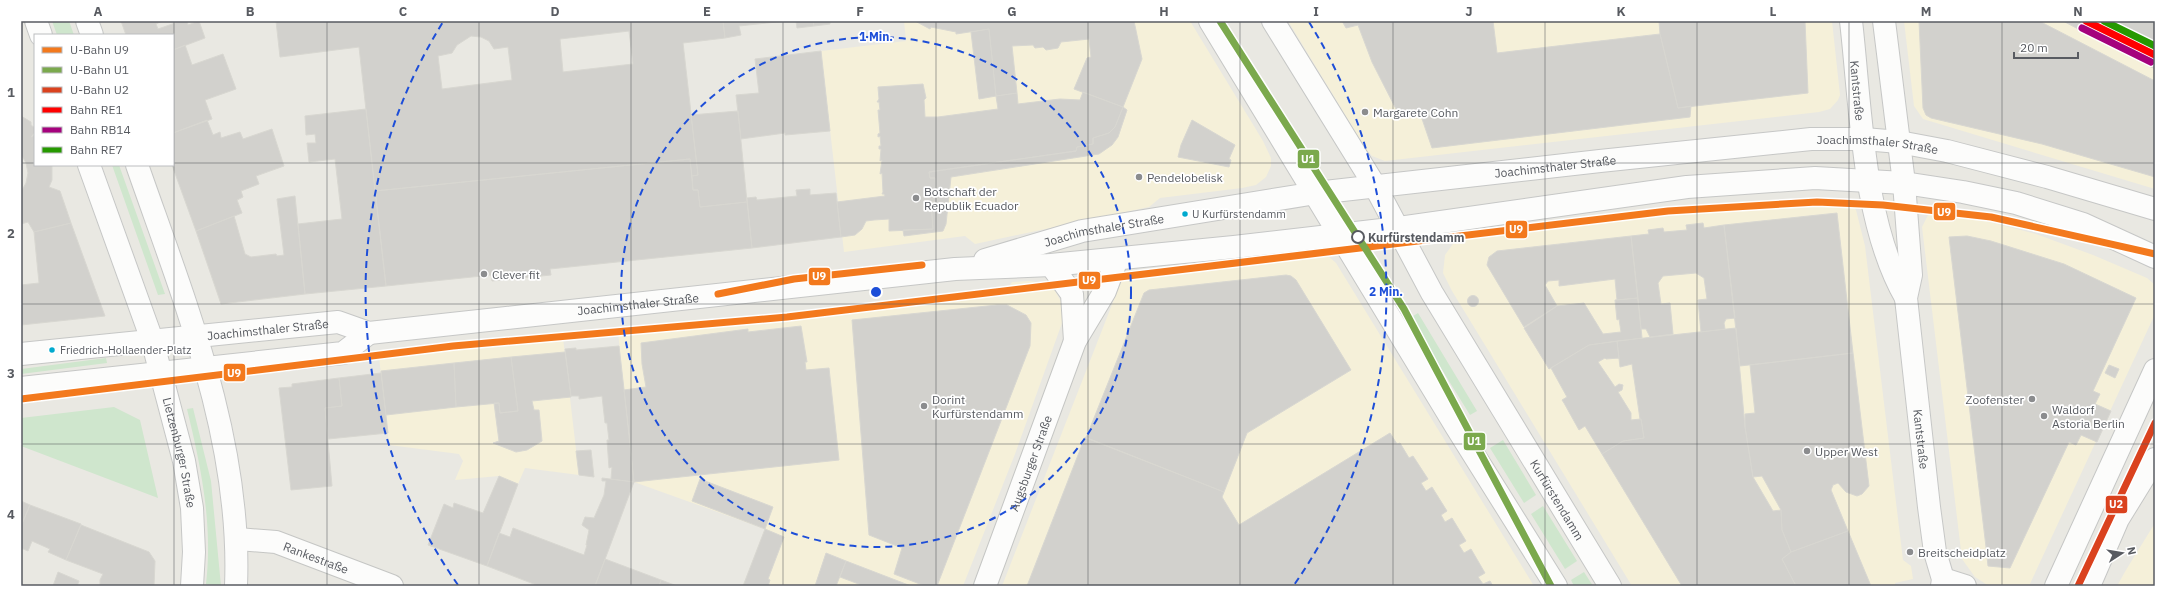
<svg xmlns="http://www.w3.org/2000/svg" width="2176" height="607" font-family="'IBM Plex Sans',sans-serif">
<style>
.commercial{fill:#f5f0d9}
.green{fill:#cfe6cd}
.building{fill:#d2d1cd;stroke:#d8d7d1;fill-rule:evenodd}
.lines{fill:none;stroke-linecap:round;stroke-linejoin:round}
.minor-casing{stroke:#c5c6c4;stroke-width:24}
.secondary-casing{stroke:#c6c7c6;stroke-width:24}
.minor{stroke:#fcfcfb;stroke-width:22}
.secondary{stroke:#fcfcfb;stroke-width:22}
.rail-1-casing{stroke:#fff;stroke-width:10}
.rail-2-casing{stroke:#fff;stroke-width:10}
.rail-3-casing{stroke:#fff;stroke-width:10}
.rail-1{stroke:#f00;stroke-width:7}
.rail-2{stroke:#a5027d;stroke-width:7}
.rail-3{stroke:#269900;stroke-width:7}
.metro-1-casing{stroke:#fff;stroke-width:10}
.metro-2-casing{stroke:#fff;stroke-width:10}
.metro-3-casing{stroke:#fff;stroke-width:10}
.metro-1{stroke:#f3791d;stroke-width:7}
.metro-2{stroke:#7ba94d;stroke-width:7}
.metro-3{stroke:#da421e;stroke-width:7}
.grid{fill:none;stroke:#585b61;stroke-width:1;stroke-opacity:0.55}
.ring{fill:none;stroke:#1d4ed8;stroke-width:2;stroke-dasharray:7 5}
.poi-dot{fill:#8b8c8e;stroke:#fff;stroke-width:1.5}
.bus-dot{fill:#00a9ce;stroke:#fff;stroke-width:1.5}
.stop-dot{fill:#fff;stroke:#585b61;stroke-width:2}
.labels{text-anchor:middle;dominant-baseline:central;stroke-width:3.5;stroke-linejoin:round;paint-order:stroke}
.bus-label{font-size:11px;fill:#585b61;stroke:#fff;text-anchor:start}
.street-label{font-size:12px;fill:#585b61;stroke:#fff}
.poi-label{font-size:12px;fill:#585b61;stroke:#fff;text-anchor:start}
.stop-label{font-size:12px;font-weight:bold;fill:#585b61;stroke:#fff;text-anchor:start}
.centre{fill:#1d4ed8;stroke:#fff;stroke-width:2}
.ring-label{font-size:12px;text-anchor:middle;font-weight:bold;fill:#1d4ed8;stroke:#fff;stroke-width:3.5;stroke-linejoin:round;paint-order:stroke}
.line-badge{stroke:#fff;stroke-width:1.5}
.badge-label{font-size:11px;text-anchor:middle;font-weight:bold;fill:#fff}
.neatline{fill:none;stroke:#585b61;stroke-width:1.5}
.grid-label{font-size:13px;text-anchor:middle;font-weight:bold;fill:#585b61}
</style>
<rect width="100%" height="100%" fill="#e9e8e2"/>
<path class="commercial" d="M904,21H1190L1263,141L1271,158V166L1266,177L1256,185L1242,188L1160,198L1149,207L975,244L965,236L844,252L821,51L906,41Z
M1288,21H1832L1840,95L1838,100L1830,109L1819,112L1385,161L1372,156L1366,149Z
M1904,21H2063L2155,69V189L1923,119L1914,106Z
M1807,200H1842L1851,203L1856,210L1865,246L1903,560L1911,566L1913,579L1895,583V586H1632L1452,291L1443,273L1445,255L1455,241L1466,235L1713,208Z
M1938,212L1967,216L2036,234L2093,255L2147,278L2155,285V314L2029,586H1989L1975,577L1962,559L1922,227L1928,215Z
M1314,253L1328,256L1336,263L1534,586H1002L1122,279L1130,275Z
M1030,281L1047,284L1055,291L1062,303V323L1015,454L963,586H743L765,529L634,482L618,332L1006,291L1012,282Z
M563,338L579,475L525,468L518,484L499,476L455,480L463,461L459,454L389,445L379,357Z
M2155,523V586H2117L2126,570Z"/>
<path class="green" d="M52,21H69L74,35H57Z
M112,165H119L165,294L158,295Z
M1418,313L1477,411L1470,415L1410,318Z
M106,358L107,363L21,374V369Z
M114,407L140,420L158,498L21,446V418Z
M193,408L211,481L221,586L206,584C213,524 201,467 187,409Z
M1503,440L1536,495L1524,503L1490,448Z
M1543,506L1577,561L1565,569L1531,514Z
M1584,572L1593,586H1574L1571,580Z"/>
<path class="building" d="M121,21H162L156,24L158,29L181,21H187L188,25L199,21L205,38L173,50V35H126Z
M276,21H723L725,38L683,43L698,175L692,176L690,159L375,191L359,47L280,57ZM629,31L633,64L563,72L560,39ZM471,36L481,37L489,41L494,49L508,47L512,80L442,89L438,56L452,53L457,45Z
M723,21H786L739,26L741,35L725,38Z
M796,21H813L814,26L797,28Z
M813,21H830V24L814,26Z
M915,21H1134L1142,59L1123,107L1074,89L1087,58L1091,57L1089,39L1061,42L1058,48L1046,50L1043,47L1035,48L1033,45L1012,46L1017,93L996,96L989,29L956,34V32L931,27L930,29Z
M1342,21H1493L1497,53L1660,34L1678,108L1691,106L1690,117L1432,148L1419,110L1398,113L1372,62L1358,25L1346,28Z
M1659,21H1805L1808,93L1678,108L1660,34Z
M1919,21H2039L2155,81V177L2042,144L1931,118L1926,115L1923,108Z
M2063,21H2155V69L2105,43Z
M989,29L996,96L979,99L971,32Z
M185,45L192,65L223,54L236,89L205,100L212,119L173,133V50Z
M821,51L830,131L785,135V133L741,139L736,95L759,93L755,59Z
M923,84L926,98L924,100L925,117H938L998,109L996,96L1017,93L1018,104L1060,99L1080,100L1083,92L1123,107L1115,127L1109,133L1093,138V144L1077,147L1076,151L929,172L930,178H935L937,202H931L933,229L889,231V219L874,220L866,221L862,229L855,235L841,237L837,202L885,196L884,194H882L883,192L882,173L880,174L882,160L880,161L881,149H879V146H881L880,136L878,137V134L880,133L878,110H880L879,102H877L879,99L878,87Z
M1123,107L1127,110L1118,137L1112,145L1099,154L951,177L946,224L943,231L904,236L903,230L933,229L931,202H937L935,178H930L929,172L1076,151L1077,147L1093,144V138L1109,133L1115,127Z
M366,109L386,286L305,294L298,224L342,219L335,159L309,162L307,143H316L315,134L306,135L305,116Z
M738,111L747,202L700,207L698,190H693L692,176L698,175L691,115Z
M21,116L31,122V125L35,128V132L31,137L35,135V165H52V180L49,187L60,191L71,223L34,232L28,222L21,224V192L26,183L28,173L26,163L21,154Z
M207,120L213,135L220,132L221,138L240,132L243,139L272,129L284,166L256,176L259,184L241,191L243,197L237,200L242,213L196,231L172,165L173,133Z
M1192,120L1235,145L1229,159L1231,160L1229,167L1178,157L1181,145Z
M690,159L693,190H698L700,207L747,202L752,248L550,269L551,275L492,281L491,275L386,286L375,191Z
M810,189V195L836,193L841,237L752,248L747,198L756,197L757,200L797,196L796,190Z
M295,196L305,294L221,304L196,231L234,216L245,254L251,257L276,254L277,256L284,255L277,199Z
M1837,213L1853,353L1740,366L1724,225Z
M71,223L105,316L21,325V285L39,283L34,232Z
M1703,223L1704,228L1724,225L1735,318L1726,319L1724,323L1725,329L1701,332L1698,300L1707,299L1704,278L1696,273L1663,276L1658,283L1661,304L1670,303L1673,334L1650,337L1646,329H1641L1631,236L1649,234L1648,230L1663,228L1664,232L1687,230L1686,225Z
M1631,236L1638,298L1617,300L1615,279L1559,286V280L1548,281L1545,285L1557,306L1524,327L1487,265L1489,257L1497,251Z
M1967,236L1991,241L2064,264L2136,298L2093,391L2100,394L2095,404L2111,411L2097,442L2081,435L2076,445L2069,442L2010,568L1988,566L1986,547L1949,237Z
M1286,275L1291,276L1296,280L1351,370L1247,433L1224,492L1086,438L1144,293L1149,290Z
M1467.5 301a5.5 5.5 0 1 1 11 0a5.5 5.5 0 1 1-11 0Z
M1638,298L1642,338L1589,345L1549,369L1524,328L1557,306L1584,303L1603,334L1621,332L1619,319L1617,320L1615,300Z
M997,305H1007L1026,315L1031,323L1030,346L937,586H925L894,574L902,548L869,535L852,320Z
M801,326L807,362H805L806,370L829,368L839,460L634,482L624,390L646,387L642,364L641,343L748,329V332Z
M1736,328L1745,427L1753,477L1773,511L1781,510L1782,530L1791,552L1782,559L1796,586H1682L1602,454L1623,441L1644,438L1641,419H1640L1632,364L1620,367L1617,341Z
M1617,341L1619,358L1606,359L1605,358L1598,362L1615,387L1619,384L1623,385L1622,390L1618,392L1631,413V420L1641,419L1644,438L1623,441L1602,454L1585,426L1579,430L1564,403L1562,400L1567,397L1551,368L1589,345Z
M619,346L629,433L634,482L611,479L612,467L609,468L607,440H609L607,423H605L602,396L579,399V396H571L565,349L576,348V350Z
M565,352L571,397L532,401L534,410H539L542,441L527,450L516,452L493,443L499,441L494,403H499L500,413L518,411L511,357Z
M1853,353L1869,486L1862,494L1857,496L1846,492L1838,483L1833,485L1831,490L1848,531L1791,552L1782,530L1781,510L1762,476L1753,477L1745,427V414L1755,413L1750,365Z
M511,357L518,411L500,413L499,403L456,407L454,363Z
M454,363L456,407L386,415L381,371Z
M2109,365L2119,369L2115,378L2105,373Z
M381,373L388,433L328,439L325,408L342,406L339,378Z
M339,378L342,406L325,408L332,486L291,490L279,388L292,387V384Z
M1390,433L1397,444L1400,443L1409,458L1413,456L1428,479L1421,483L1426,491L1432,487L1447,511L1441,515L1445,522L1452,518L1466,541L1459,545L1464,553L1471,549L1485,573L1478,577L1483,584L1490,581L1493,586H1027L1085,437L1224,492L1222,497L1239,525Z
M591,450L594,477L579,475L576,451Z
M499,476L518,484L487,566L428,545L444,504L453,508L454,503L483,513Z
M602,478L634,482L595,586H539L487,566L499,533L510,537L513,528L584,555L587,545H586L589,530L582,525L585,517L594,518L604,495L606,481H602Z
M700,479L773,507L765,529L692,501Z
M21,501L30,505L21,526Z
M30,505L81,524L66,560L48,552L50,549L32,541L28,551L21,548V526Z
M81,525L149,552L155,561L154,586H100V580L103,574L66,560Z
M765,529L784,537L768,579L770,580L768,586H743Z
M1848,531L1871,586H1796L1782,559L1791,552Z
M826,553L846,561L836,586H815Z
M605,559L661,580L659,586H595Z
M846,561L911,586H864L840,577Z
M58,572L79,581L77,586H53Z
M661,580L677,586H659Z"/>
<g class="lines">
<g class="minor-casing">
<g id="minor">
<path d="M1051,265L1072,294L1075,341"/>
<path id="s1" d="M238,539L276,542L392,586"/>
<path id="s2" d="M985,586L1075,341L1105,291L1117,259"/>
</g>
</g>
<g class="secondary-casing">
<g id="secondary">
<path d="M36,21L41,35"/>
<path d="M87,21L92,35"/>
<path d="M1210,21L1457,428L1556,586"/>
<path id="s3" d="M1273,21L1375,186L1432,293L1610,586"/>
<path id="s4" d="M1851,21C1861,107 1862,222 1906,298"/>
<path id="s5" d="M1884,21L1904,183L1911,275L1906,298L1929,507L1935,552L1943,579L1942,586"/>
<path id="s6" d="M89,165L152,340L184,461L192,508L194,552L192,586"/>
<path d="M137,165C184,300 242,440 236,586"/>
<path id="s7" d="M985,260L1082,231L1316,193L1600,161L1811,139H1864L1899,142L1947,151L2047,177L2155,209"/>
<path id="s8" d="M21,354L338,322L369,333L955,269L1051,265L1234,247L1399,228L1687,187L1815,178L1904,183L1963,192L2016,203L2083,224L2155,257"/>
<path d="M21,388L343,353L369,333"/>
<path d="M1943,579L1965,586"/>
<path d="M2056,586L2155,370"/>
<path d="M2089,586L2118,519L2155,459"/>
</g>
</g>
<use href="#minor" class="minor"/>
<use href="#secondary" class="secondary"/>
<g class="rail-1-casing">
<path id="rail-1" d="M2086,21L2155,55"/>
</g>
<g class="rail-2-casing">
<path id="rail-2" d="M2082,28L2151,62"/>
</g>
<g class="rail-3-casing">
<path id="rail-3" d="M2104,21L2155,46"/>
</g>
<use href="#rail-1" class="rail-1"/>
<use href="#rail-2" class="rail-2"/>
<use href="#rail-3" class="rail-3"/>
<g class="metro-1-casing">
<path id="metro-1" d="M718,294L794,279L922,265
M21,399L453,346L787,317L1668,211L1817,202L1883,205L1991,217L2155,254"/>
</g>
<g class="metro-2-casing">
<path id="metro-2" d="M1220,21L1404,309L1551,586"/>
</g>
<g class="metro-3-casing">
<path id="metro-3" d="M2078,586L2155,423"/>
</g>
<use href="#metro-1" class="metro-1"/>
<use href="#metro-2" class="metro-2"/>
<use href="#metro-3" class="metro-3"/>
</g>
<path class="grid" d="M174,21V586M327,21V586M479,21V586M631,21V586M783,21V586M936,21V586M1088,21V586M1240,21V586M1393,21V586M1545,21V586M1697,21V586M1849,21V586M2002,21V586M21,163H35M173,163H2155M21,304H2155M21,444H2155"/>
<g class="ring">
<circle cx="876" cy="292" r="255"/>
<path d="M458 585A510 510 0 0 1 443 22M1309 22A510 510 0 0 1 1294 585"/>
</g>
<g class="poi-dot">
<circle cx="1365" cy="112" r="4"/>
<circle cx="1139" cy="177" r="4"/>
<circle cx="916" cy="198" r="4"/>
<circle cx="484" cy="274" r="4"/>
<circle cx="2032" cy="399" r="4"/>
<circle cx="924" cy="406" r="4"/>
<circle cx="2044" cy="416" r="4"/>
<circle cx="1807" cy="451" r="4"/>
<circle cx="1910" cy="552" r="4"/>
</g>
<g class="bus-dot">
<circle cx="1185" cy="214" r="3.5"/>
<circle cx="52" cy="350" r="3.5"/>
</g>
<circle class="stop-dot" cx="1358" cy="237" r="6"/>
<g class="labels">
<g class="bus-label">
<text x="1192" y="214">U Kurfürstendamm</text>
<text x="60" y="350">Friedrich-Hollaender-Platz</text>
</g>
<g class="street-label">
<text stroke="none"><textPath href="#s4" startOffset="70">Kantstraße</textPath></text>
<text stroke="none"><textPath href="#s7" startOffset="903">Joachimsthaler Straße</textPath></text>
<text stroke="none"><textPath href="#s7" startOffset="579">Joachimsthaler Straße</textPath></text>
<text stroke="none"><textPath href="#s7" startOffset="123">Joachimsthaler Straße</textPath></text>
<text stroke="none"><textPath href="#s8" startOffset="622">Joachimsthaler Straße</textPath></text>
<text stroke="none"><textPath href="#s8" startOffset="248">Joachimsthaler Straße</textPath></text>
<text stroke="none"><textPath href="#s5" startOffset="421">Kantstraße</textPath></text>
<text stroke="none"><textPath href="#s6" startOffset="302">Lietzenburger Straße</textPath></text>
<text stroke="none"><textPath href="#s2" startOffset="131">Augsburger Straße</textPath></text>
<text stroke="none"><textPath href="#s3" startOffset="557">Kurfürstendamm</textPath></text>
<text stroke="none"><textPath href="#s1" startOffset="81">Rankestraße</textPath></text>
</g>
<g class="poi-label">
<text x="1373" y="112">Margarete Cohn</text>
<text x="1147" y="177">Pendelobelisk</text>
<text x="924" y="191">Botschaft der<tspan x="924" dy="14">Republik Ecuador</tspan></text>
<text x="492" y="274">Clever fit</text>
<text x="932" y="399">Dorint<tspan x="932" dy="14">Kurfürstendamm</tspan></text>
<text x="2024" y="399" text-anchor="end">Zoofenster</text>
<text x="2052" y="409">Waldorf<tspan x="2052" dy="14">Astoria Berlin</tspan></text>
<text x="1815" y="451">Upper West</text>
<text x="1918" y="552">Breitscheidplatz</text>
</g>
<g class="stop-label">
<text x="1368" y="237">Kurfürstendamm</text>
</g>
</g>
<circle cx="876" cy="292" r="6" class="centre"/>
<g class="ring-label">
<text x="876" y="41">1 Min.</text>
<text x="1386" y="296">2 Min.</text>
</g>
<g class="line-badge">
<rect x="1297" y="149" width="23" height="20" rx="4" fill="#7ba94d"/>
<rect x="1933" y="202" width="23" height="19" rx="4" fill="#f3791d"/>
<rect x="1505" y="220" width="23" height="19" rx="4" fill="#f3791d"/>
<rect x="808" y="267" width="23" height="19" rx="4" fill="#f3791d"/>
<rect x="1078" y="271" width="23" height="19" rx="4" fill="#f3791d"/>
<rect x="223" y="363" width="23" height="19" rx="4" fill="#f3791d"/>
<rect x="1463" y="432" width="23" height="19" rx="4" fill="#7ba94d"/>
<rect x="2105" y="495" width="23" height="19" rx="4" fill="#da421e"/>
</g>
<g class="badge-label">
<text x="1308" y="163">U1</text>
<text x="1944" y="216">U9</text>
<text x="1516" y="233">U9</text>
<text x="819" y="280">U9</text>
<text x="1089" y="284">U9</text>
<text x="234" y="377">U9</text>
<text x="1474" y="445">U1</text>
<text x="2116" y="508">U2</text>
</g>
<rect width="2176" height="607" fill="none" stroke="#ffffff" stroke-width="44"/>
<rect x="34" y="34" width="140" height="132" fill="#ffffff" stroke="#bcbdc0"/>
<rect x="42" y="47" width="20" height="6" fill="#f3791d" stroke="#bcbdc0"/>
<text x="70" y="54" font-size="12" fill="#585b61">U-Bahn U9</text>
<rect x="42" y="67" width="20" height="6" fill="#7ba94d" stroke="#bcbdc0"/>
<text x="70" y="74" font-size="12" fill="#585b61">U-Bahn U1</text>
<rect x="42" y="87" width="20" height="6" fill="#da421e" stroke="#bcbdc0"/>
<text x="70" y="94" font-size="12" fill="#585b61">U-Bahn U2</text>
<rect x="42" y="107" width="20" height="6" fill="#ff0000" stroke="#bcbdc0"/>
<text x="70" y="114" font-size="12" fill="#585b61">Bahn RE1</text>
<rect x="42" y="127" width="20" height="6" fill="#a5027d" stroke="#bcbdc0"/>
<text x="70" y="134" font-size="12" fill="#585b61">Bahn RB14</text>
<rect x="42" y="147" width="20" height="6" fill="#269900" stroke="#bcbdc0"/>
<text x="70" y="154" font-size="12" fill="#585b61">Bahn RE7</text>
<g transform="translate(2122 553) rotate(78)" stroke="#ffffff" stroke-width="3" paint-order="stroke">
<path d="M0-3L7 15L0 10L-7 15Z" fill="#585b61"/>
<text y="-6" font-size="11" font-weight="bold" text-anchor="middle" fill="#585b61">N</text>
</g>
<path d="M2014 52v6h64v-6" fill="none" stroke="#585b61" stroke-width="2"/>
<text x="2020" y="52" font-size="12" fill="#585b61" stroke="#ffffff" stroke-width="3" paint-order="stroke">20 m</text>
<rect x="22" y="22" width="2132" height="563" class="neatline"/>
<g class="grid-label">
<text x="98" y="16">A</text>
<text x="250" y="16">B</text>
<text x="403" y="16">C</text>
<text x="555" y="16">D</text>
<text x="707" y="16">E</text>
<text x="860" y="16">F</text>
<text x="1012" y="16">G</text>
<text x="1164" y="16">H</text>
<text x="1316" y="16">I</text>
<text x="1469" y="16">J</text>
<text x="1621" y="16">K</text>
<text x="1773" y="16">L</text>
<text x="1926" y="16">M</text>
<text x="2078" y="16">N</text>
<text x="11" y="97">1</text>
<text x="11" y="238">2</text>
<text x="11" y="378">3</text>
<text x="11" y="519">4</text>
</g>
</svg>
